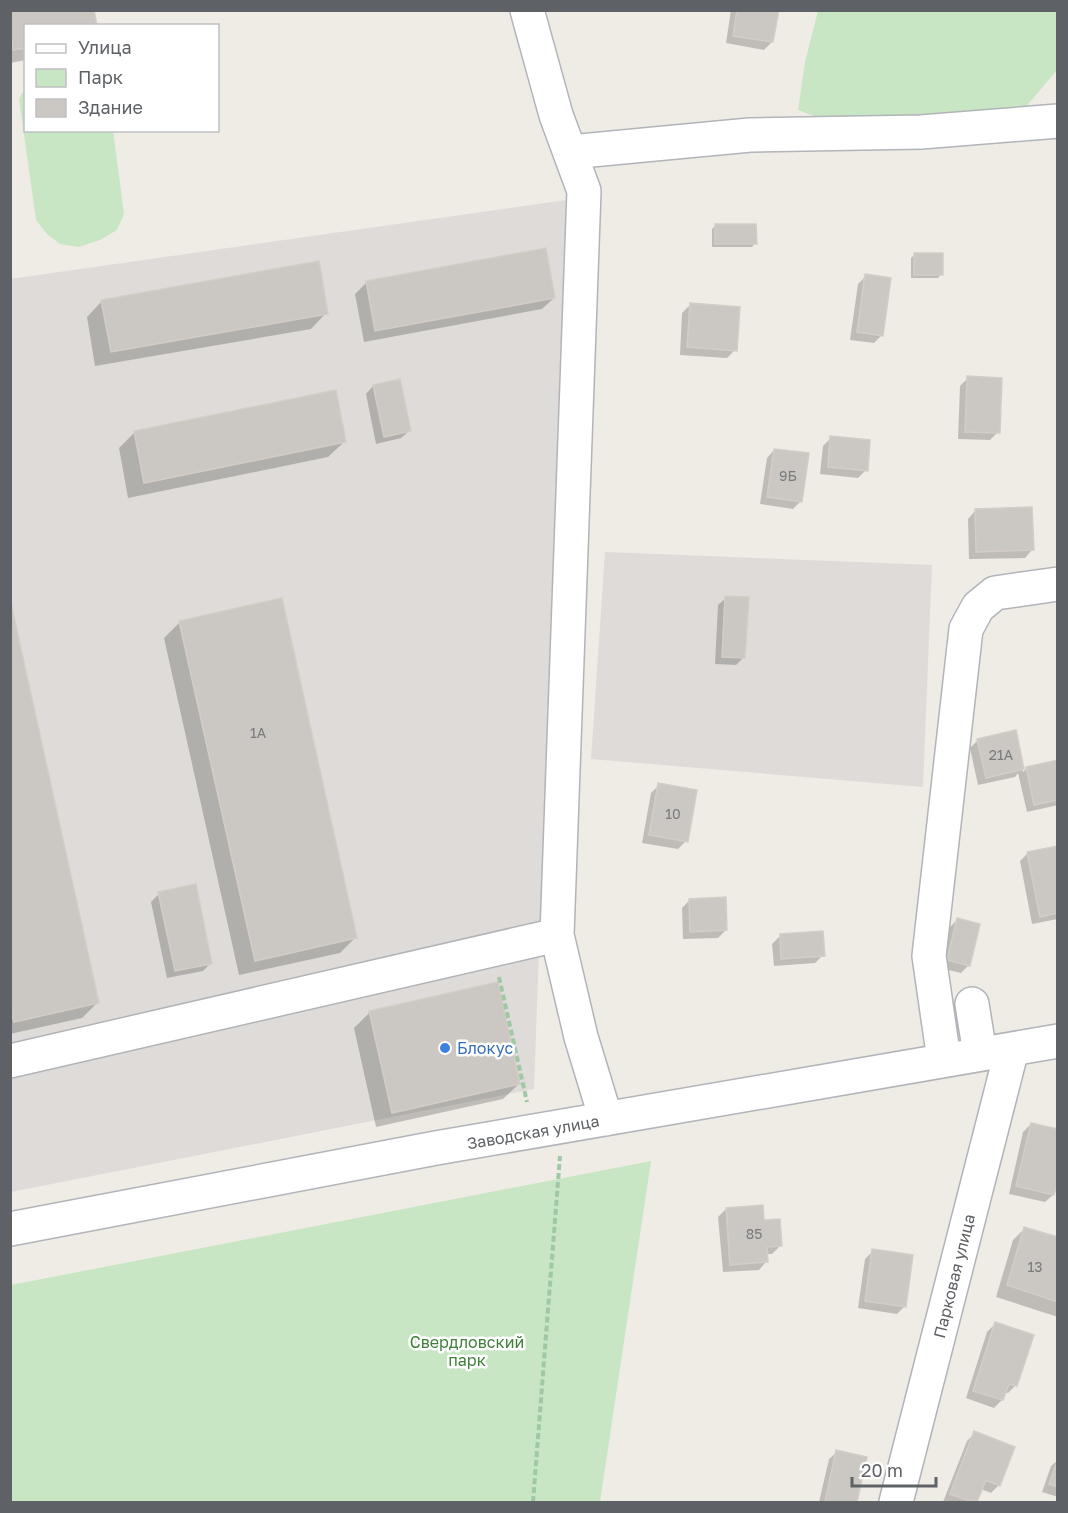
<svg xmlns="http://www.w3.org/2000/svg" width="1068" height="1513" font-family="'Golos Text',sans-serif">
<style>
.industrial{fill:#dedbd8}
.green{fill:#c8e5c4}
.shadow{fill:#0003}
.building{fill:#cbc7c3;stroke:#d4cdc5;stroke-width:1.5}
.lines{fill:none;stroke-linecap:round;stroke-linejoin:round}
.minor-casing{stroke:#b1b4b8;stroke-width:36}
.path{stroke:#9fc8a5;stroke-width:4;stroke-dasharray:6 3;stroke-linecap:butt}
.minor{stroke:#fff;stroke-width:33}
.shop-dot{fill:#3f7fe0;stroke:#fff;stroke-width:2}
.labels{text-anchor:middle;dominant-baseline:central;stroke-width:5;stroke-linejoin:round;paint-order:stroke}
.number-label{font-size:14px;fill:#797b7d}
.shop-label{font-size:16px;fill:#366cbe;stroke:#fff;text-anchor:start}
.street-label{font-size:16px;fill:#5e6266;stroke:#fff}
.park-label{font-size:16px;fill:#3f8139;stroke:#fff}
</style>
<rect width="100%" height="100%" fill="#efece6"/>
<path class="industrial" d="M566,200L534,1089L11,1192L10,279Z
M605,552L932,565L923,787L591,759Z"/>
<path class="green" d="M818,11H1057V70L1024,109L841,126L798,110L805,62Z
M25,88L26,130L113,131L124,214L117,230L100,240L79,247L60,244L47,234L36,220L19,99Z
M651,1161L600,1502H11V1285Z"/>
<path class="shadow" d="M10,10L26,26V60L10,63Z
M731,10H777L772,42L764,50L726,43Z
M716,225L755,243L752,247H712V229Z
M914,255L941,274L938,278H911V258Z
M866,276L882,335L874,343L850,340L858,284Z
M366,283L554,298L542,309L364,342L355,294Z
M102,301L326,313L311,329L95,366L87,317Z
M690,305L735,350L727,358L680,355L682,313Z
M968,378L998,432L990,440L958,439L960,386Z
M373,386L409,431L401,438L376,444L366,394Z
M134,433L344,442L328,457L128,498L119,448Z
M831,438L866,470L858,478L820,474L823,446Z
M774,450L801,501L793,509L760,504L767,458Z
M975,511L1032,550L1025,558L969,559L968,519Z
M726,598L744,657L736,665L715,664L718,605Z
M10,606L97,1003L82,1018L10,1034Z
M180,622L356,937L340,953L239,975L164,638Z
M1014,732L1023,772L1027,768L1058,762V805L1027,812L1018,773L1015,777L978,785L970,748L978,740Z
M659,785L686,841L678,849L642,843L651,793Z
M1058,847V919L1032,924L1020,861L1028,853Z
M159,894L211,963L203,971L167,978L151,902Z
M690,900L726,930L718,938L683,939L682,908Z
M957,920L969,965L961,973L940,968L949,928Z
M780,936L823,955L815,963L774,966L772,944Z
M370,1012L519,1084L503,1099L376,1127L354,1028Z
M1031,1124L1053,1195L1045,1202L1009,1194L1023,1132Z
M726,1209L763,1222L780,1246L772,1254H766V1262L759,1270L723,1272L718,1217Z
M1025,1228L1058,1249V1317L996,1297L1013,1240Z
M873,1251L905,1306L897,1314L858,1308L865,1259Z
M995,1324L1016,1385L1008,1393L1005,1392L1002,1400L994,1408L966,1398L987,1332Z
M975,1433L999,1485L991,1493L981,1489L975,1502H943L967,1441Z
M837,1452L865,1458L855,1502H819L829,1459Z
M1058,1460V1497L1042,1492L1051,1466Z"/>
<path class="building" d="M10,10H94L97,26H26V48L13,50L10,35Z
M737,10H779L773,42L733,36Z
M715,224H756L757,244H715Z
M546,248L555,298L375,331L366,281Z
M914,253H943V275H914Z
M319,261L328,314L111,352L101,300Z
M865,274L891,278L883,336L857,332Z
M690,303L740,307L737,351L687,347Z
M967,376L1002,378L1000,433L965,432Z
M400,379L411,431L384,437L373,385Z
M336,390L346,442L144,483L134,431Z
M830,436L870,440L868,471L828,467Z
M774,449L809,453L802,502L767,497Z
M1032,507L1034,550L976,552L975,509Z
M725,596L749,597L745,658L722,657Z
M282,598L357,938L255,961L179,621Z
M10,599L99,1003L14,1022L10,1008Z
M1016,730L1024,769L986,778L977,739Z
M1058,760V800L1034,805L1026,767Z
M658,783L697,790L688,842L649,835Z
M1058,846V913L1040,917L1027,852Z
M196,884L212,964L175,971L158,892Z
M726,897L727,930L690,932L689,899Z
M957,918L980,924L970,966L947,960Z
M823,931L825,956L781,959L780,934Z
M498,982L520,1084L392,1113L369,1011Z
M1031,1123L1058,1129V1181L1054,1195L1016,1186Z
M763,1205L764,1220L780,1219L782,1246L767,1247L768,1262L730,1265L726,1208Z
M1024,1227L1058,1237V1302L1007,1285Z
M872,1249L913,1255L906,1307L865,1301Z
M995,1322L1034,1335L1017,1386L1009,1384L1003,1400L973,1391Z
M974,1431L1015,1447L1000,1486L986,1480L977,1502H972L950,1494Z
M836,1450L867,1457L857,1502H825Z
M1058,1460V1487L1049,1484Z"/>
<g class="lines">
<g class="minor-casing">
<path id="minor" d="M527,10L556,115L584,191L557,935L581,1037L606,1119
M570,152L750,135L921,132L1058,121
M972,1004L980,1054
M944,1060L929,956L966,629L978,607L995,593L1058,584
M10,1061L557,935
M10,1229L436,1148L1058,1041
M896,1502L1012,1049"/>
</g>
<path class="path" d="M499,977L527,1102
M533,1502L560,1156"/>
<use href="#minor" class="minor"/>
</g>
<circle class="shop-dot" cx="445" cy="1048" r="6"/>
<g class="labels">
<g class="number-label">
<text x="788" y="475">9Б</text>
<text x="258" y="732">1А</text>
<text x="1001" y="754">21А</text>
<text x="673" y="813">10</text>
<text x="754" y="1233">85</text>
<text x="1035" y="1266">13</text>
</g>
<g class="shop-label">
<text x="457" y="1048">Блокус</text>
</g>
<g class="street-label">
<text transform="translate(533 1132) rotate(-10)">Заводская улица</text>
<text transform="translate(954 1276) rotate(-76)">Парковая улица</text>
</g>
<g class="park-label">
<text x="467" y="1342">Свердловский<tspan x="467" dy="18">парк</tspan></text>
</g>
</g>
<rect width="1068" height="1513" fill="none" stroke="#5e6266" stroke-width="24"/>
<rect x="24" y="24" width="195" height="108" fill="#ffffff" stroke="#bfc0c2" stroke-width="1.5"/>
<rect x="36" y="44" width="30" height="9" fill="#ffffff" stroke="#bfc0c2" stroke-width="1.5"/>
<text x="78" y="54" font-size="18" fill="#5e6266">Улица</text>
<rect x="36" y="69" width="30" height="18" fill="#c8e5c4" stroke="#bfc0c2" stroke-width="1.5"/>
<text x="78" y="84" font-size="18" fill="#5e6266">Парк</text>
<rect x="36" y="99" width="30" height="18" fill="#cbc7c3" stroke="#bfc0c2" stroke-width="1.5"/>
<text x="78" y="114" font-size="18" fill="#5e6266">Здание</text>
<path d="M852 1477v9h84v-9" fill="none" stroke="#5e6266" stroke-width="3"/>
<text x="861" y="1477" font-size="18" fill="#5e6266" stroke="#ffffff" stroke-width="4.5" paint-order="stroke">20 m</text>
</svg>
